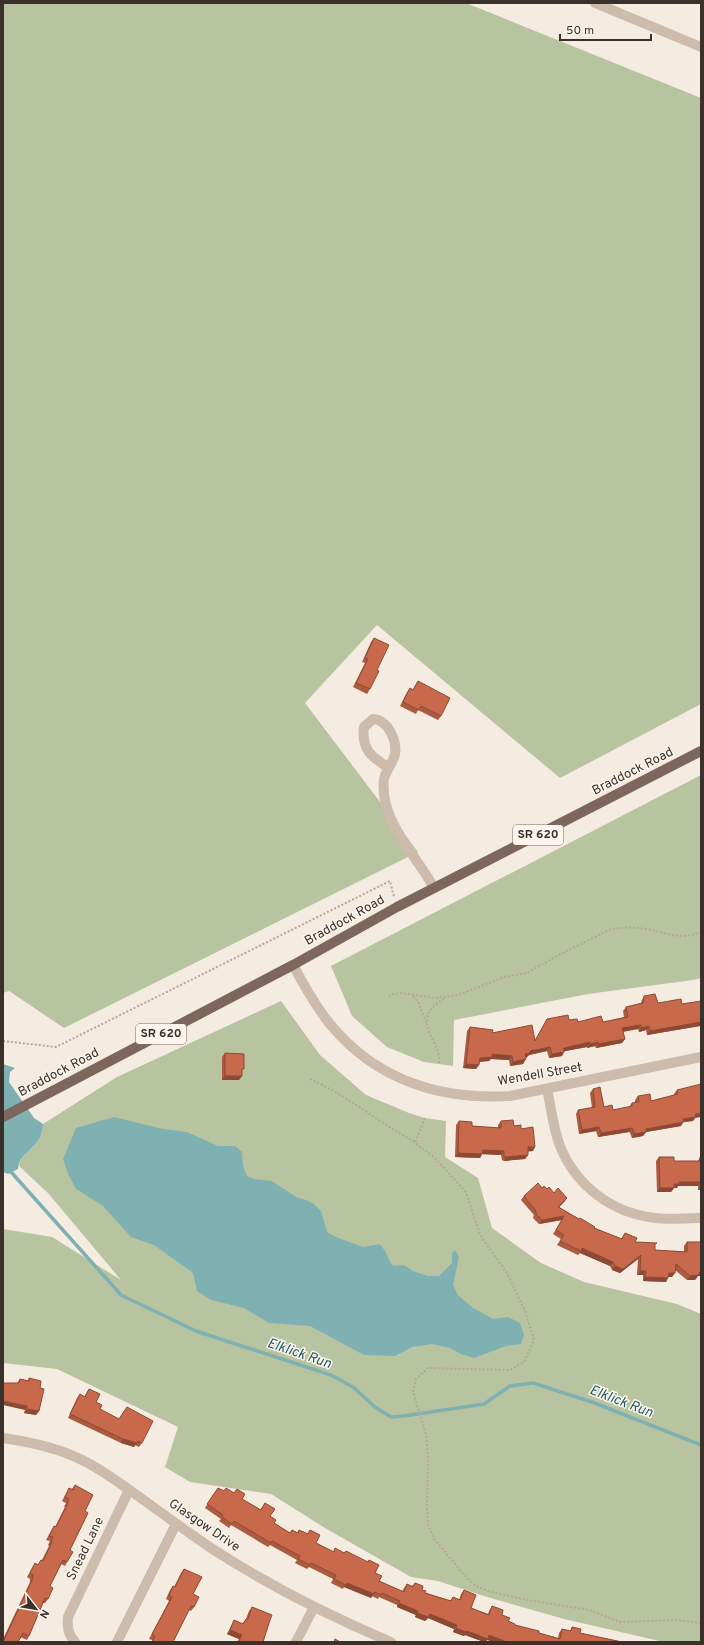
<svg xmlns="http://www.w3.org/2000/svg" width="704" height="1645" font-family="Overpass,sans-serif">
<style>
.green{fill:#b8c4a0}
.water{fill:#7fb0b2}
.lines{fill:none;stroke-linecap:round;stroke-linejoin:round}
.stream{stroke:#7fb0b2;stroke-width:3.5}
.path{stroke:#b9a596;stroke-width:2;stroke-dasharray:2 2;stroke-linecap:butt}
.minor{stroke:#cdbbac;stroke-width:10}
.major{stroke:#7d675c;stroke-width:10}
.wall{fill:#ac5a40}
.shaded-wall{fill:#8c4a34}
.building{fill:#c8694b;stroke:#8c4a34}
.labels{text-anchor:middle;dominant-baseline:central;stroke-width:3;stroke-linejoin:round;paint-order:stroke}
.shield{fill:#fbf5ee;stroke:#756b66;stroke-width:1}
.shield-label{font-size:12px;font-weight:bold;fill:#3b302b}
.street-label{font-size:13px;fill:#3b302b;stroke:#fbf5ee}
.water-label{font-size:14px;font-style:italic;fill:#1f5a5e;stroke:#fbf5ee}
</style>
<rect width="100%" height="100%" fill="#f4ebe1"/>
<path class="green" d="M3,3H466L701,98V704L560,778L377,625L305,703L418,852L64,1028L9,991L3,993Z
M701,775V978L693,980L588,994L454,1020L453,1066L424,1062L387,1047L352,1016L331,966Z
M281,1001L320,1055L366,1095L409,1113L425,1118L446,1121L445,1157L478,1178L492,1228L541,1263L584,1282L677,1304L701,1314V1642H664L564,1619L484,1596L438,1581L411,1577L325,1528L271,1494L190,1482L165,1467L178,1427L57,1369L3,1363V1229L52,1237L121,1280L48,1193L19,1166C22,1149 43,1148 43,1124L117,1077Z"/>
<path class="water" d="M3,1064L15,1068L10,1072L9,1082L34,1118L43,1124C43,1149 19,1150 18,1169L8,1174L3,1172Z
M114,1117L163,1129L187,1132L218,1146H235L242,1152L243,1166L247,1176L254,1179L272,1181L296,1197L306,1200L314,1204L321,1211L327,1232L336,1237L360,1246L364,1247L379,1244C385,1248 388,1259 393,1266L403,1265L409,1268L413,1271L428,1276H439L452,1263V1253L455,1250L459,1257L453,1285L458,1295L473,1308L493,1319L508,1317L520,1323L524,1335L521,1344L506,1346L474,1358L461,1354L450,1348L432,1344L412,1347L395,1356L364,1355L310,1326L269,1323L244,1308L211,1300L197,1291L193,1273L154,1245L131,1237L103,1206L76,1189L69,1176L63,1159L76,1128Z"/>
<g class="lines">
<path class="stream" d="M3,1163L121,1295L196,1331L331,1375L353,1387L375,1407L391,1417L404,1416L484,1404L510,1386L533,1383L592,1402L701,1445"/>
<path class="path" d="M413,996L418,1002L426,1022
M389,997L393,994L401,993L436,998L458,995L504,977L527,973L555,957L611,929C622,927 634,927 646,929C666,932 680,941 701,932
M3,1041L56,1047L390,881L394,897
M439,1063C442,1039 406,1021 445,998
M310,1079C348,1096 379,1123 415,1142
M425,1118L415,1143L434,1157L466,1192L480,1235L507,1273L525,1311L534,1340L524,1362L510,1370L428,1368L416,1379L413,1392L426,1435L428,1455L427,1507L428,1524L434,1539L467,1578L476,1586L488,1591L527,1600L590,1610L620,1622L678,1620L701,1623"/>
<path class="minor" d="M595,3L701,47
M389,768C372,757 361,750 364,727L373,719C388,720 397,740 395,754C393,763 386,770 384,779C383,784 384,790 384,794C387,827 419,860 434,888
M293,965C304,985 315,1006 330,1024C376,1080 440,1100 510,1096L701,1057
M547,1089C551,1107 553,1128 560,1146C576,1186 612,1213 655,1218C670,1220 686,1218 701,1218
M3,1438C31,1442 59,1448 84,1461C106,1472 125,1487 145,1501C167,1517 189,1533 211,1548C268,1585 329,1616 391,1642
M75,1642C68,1634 67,1627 68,1617L129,1490
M117,1642L176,1524
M296,1642L314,1607"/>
<path class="major" d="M3,1117L293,965L397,907L701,751"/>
</g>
<path class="wall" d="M374,638L370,689L367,694L353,687L365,663L362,662L371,642Z
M418,681L441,716L438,720L418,710L416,714L400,706L407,692L410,688L413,690Z
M644,996L658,1003L682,1004L701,1001V1024L700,1026L647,1035L646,1030L639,1032L638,1029L623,1032L625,1039L622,1043L596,1048L595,1046L587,1048V1047L564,1051L562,1056L549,1058L547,1051L529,1055L526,1058L523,1064L510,1066L509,1060L491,1059L489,1061L479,1062L476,1069L463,1068L467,1031L470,1027L492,1033L535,1040L547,1019L569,1020L578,1022H603L624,1017L623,1011L626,1007L641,1003L642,1000Z
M225,1053L242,1071L239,1080H222V1057Z
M593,1089L604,1107L613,1110L629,1107L632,1103H635V1100L638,1096L651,1101L674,1095V1094L677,1090L695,1118L693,1121L683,1122L681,1126L646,1132L643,1136L632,1138L630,1133L629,1132L598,1137L596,1131L579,1134L576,1114L578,1110L592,1108L590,1093Z
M459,1121L472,1126L498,1128V1125L501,1121L514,1126L521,1129L533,1151H528V1155L525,1159L504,1161L502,1160L501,1155L482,1154L480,1158L455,1157L456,1125Z
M659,1157L674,1161H698L700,1157L701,1190H698V1186H678L677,1188H674L671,1192H657L656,1161Z
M542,1188L567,1198L564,1202L559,1207L594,1228L621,1239L625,1233L635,1242L655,1246V1250L684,1252V1246L687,1242L698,1276L695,1280H687L675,1270L672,1277H668L666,1282L643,1281V1275H637L638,1259L620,1273L612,1270L610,1266L580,1253L578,1255L557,1245L561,1239L553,1234L562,1220L539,1224L533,1218L534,1215L521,1200L524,1196Z
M29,1378L40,1388L39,1411L36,1415L24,1413L25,1410L17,1383L20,1379L28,1381Z
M89,1389L100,1409L142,1443L139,1447L135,1445L134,1447L121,1443L68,1418L77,1398L80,1394L84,1397Z
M75,1485L85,1511L70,1550L67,1562L65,1566L61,1564L50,1586L48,1599L45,1603H43L29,1636L27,1640L20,1637L18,1642L3,1639L30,1582V1579L27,1577L35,1563L38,1565L41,1560H42L49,1546L48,1545L50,1541L46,1540L54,1526L55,1527L65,1507H64L66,1503L62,1501L69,1488L72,1489Z
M218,1488L224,1491L242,1499L260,1510L265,1503L270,1516L274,1523L290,1533L292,1530L297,1533L299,1530L307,1534L310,1530L316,1543L333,1552L335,1548L344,1553L368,1562L369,1560L379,1581L402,1592L404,1588L407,1584L412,1586L415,1583L425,1593L450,1601L453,1597L459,1600L461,1594L464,1590L471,1608L488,1614L489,1611L492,1606L508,1621L515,1625L539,1633L558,1638L559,1633L562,1629L570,1631L572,1627L580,1633L622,1642L487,1640L486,1642H484L465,1635L464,1636L453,1632L454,1629L428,1618L425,1621L415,1617L416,1615L397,1607V1605L379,1597L378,1599L372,1596L371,1598L344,1587L343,1589L331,1583L333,1579L309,1567L307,1569L295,1563L297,1560L270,1545L268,1547L231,1525L229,1528L219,1521L221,1519L205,1508Z
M184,1569L193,1594L194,1607L191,1611L189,1610L173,1642H152V1640L149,1639L169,1601L166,1599L170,1590L173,1586L174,1587L181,1573Z
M252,1607L263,1642H238L239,1639L227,1634L234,1620L242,1624L246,1619L249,1611Z"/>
<path class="shaded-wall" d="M701,1022V1024L700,1026L647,1035L650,1031Z
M641,1025L638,1029L619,1032L622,1028Z
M649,1026L646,1030L639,1032L641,1028Z
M625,1039L622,1043L596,1048L598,1044Z
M590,1042L587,1047L561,1052L564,1048Z
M598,1042L595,1046L587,1048L590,1044Z
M550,1047L547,1051L529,1055L527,1057L522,1058L525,1054L530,1051Z
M564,1052L562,1056L549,1058L552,1054Z
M492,1054L512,1056L509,1060L491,1059L489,1061L477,1062L480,1058Z
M526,1059L523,1064L510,1066L513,1062Z
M466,1064L479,1065L476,1069L463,1068Z
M225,1076H242L239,1080H222Z
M701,1113V1117L695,1118L693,1121L683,1122L681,1126L646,1132L643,1136L632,1138L634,1134L646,1129L683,1119L695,1114Z
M599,1127L596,1131L579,1134L582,1130Z
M632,1128L629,1132L598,1137L601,1133Z
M528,1147H535L533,1151L525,1152Z
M483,1150L504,1151L501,1155L480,1154Z
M458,1153L482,1154L480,1158L455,1157Z
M528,1155L525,1159L504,1161L506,1157Z
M679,1182H701L698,1186H678L677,1188H671L674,1184Z
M701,1186V1190H698Z
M660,1188H674L671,1192H657Z
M567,1198L564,1202L555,1211L558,1207Z
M564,1216L562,1220L539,1224L542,1220Z
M582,1248L613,1262L610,1266L580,1253Z
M641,1255L638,1259L620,1273L612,1270L615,1266Z
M640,1271H646L643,1275H637Z
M701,1272V1276H698L695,1280H687L690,1276Z
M669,1273H675L672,1277H666Z
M645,1277L668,1278L666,1282L643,1281Z
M3,1401L27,1406L25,1410L3,1405Z
M27,1409L39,1411L36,1415L24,1413Z
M123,1439L137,1443L134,1447L121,1443Z
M347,1583L374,1594L371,1598L344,1587Z
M399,1603L418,1611L416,1615L397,1607Z
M417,1613L430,1614L457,1625L454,1629L428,1618L425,1621L415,1617Z
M456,1628L489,1635L507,1642H493L487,1640L486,1642H484L465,1635L464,1636L453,1632Z
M230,1630L242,1635L239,1639L227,1634Z"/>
<path class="building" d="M374,638L389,645L377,670L379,671L370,689L356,683L368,659L365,658Z
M418,681L450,698L441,716L421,706L419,710L403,702L410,688L413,690Z
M655,994L658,1003L681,999L682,1004L701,1001V1022L650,1031L649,1026L641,1028V1025L622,1028L625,1039L598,1044V1042L590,1044V1042L564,1048V1052L552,1054L550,1047L530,1051V1053L525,1054L526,1059L513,1062L512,1056L492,1054V1057L480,1058L479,1065L466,1064L470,1027L493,1030L492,1033L532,1025L535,1041L547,1019L568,1015L569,1020L577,1019L578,1022L601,1016L603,1022L628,1017L626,1007L643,1003L644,996Z
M225,1053L244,1054V1069H242V1076H225Z
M701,1084V1113L695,1114L696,1117L683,1119L684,1122L646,1129V1132L634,1134L633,1129L632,1128L601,1133L599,1127L582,1130L578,1110L595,1107L593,1089L600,1087L604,1107L612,1105L613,1110L632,1106V1103L639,1102L638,1096L650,1094L651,1101L678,1094L677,1090Z
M513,1120L514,1126L521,1125V1129L533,1127L535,1147H528V1155L506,1157L504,1156V1151L483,1150L482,1154L458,1153L459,1121L472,1122V1126L501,1128V1121Z
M659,1157H674V1161H700V1157H701V1186V1182H679L680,1184H674V1188H660Z
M538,1183L542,1188L544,1186L547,1189L549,1187L554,1193L558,1188L567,1198L558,1207L579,1219L580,1218L595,1227L594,1228L622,1239L625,1233L637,1238L635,1242L657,1243L655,1244V1250L687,1252V1242H701V1272H700L698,1275L690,1276L676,1264L675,1273H669L668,1278L645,1277L646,1271H640L641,1255L623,1269L615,1266L613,1262L582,1248L581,1251L560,1241L564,1235L556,1230L564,1216L542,1220L536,1214V1211L524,1196Z
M29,1378L41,1381L40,1388L44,1389L39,1411L27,1409V1406L3,1401V1383H19L20,1379L29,1381Z
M89,1389L100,1394L96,1402L102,1405L100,1409L119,1419L127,1407L153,1421L142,1443L138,1441L137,1443L123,1439L70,1414L80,1394L85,1397Z
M75,1485L93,1495L85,1511L88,1513L70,1550L73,1552L67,1562L63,1560L50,1586L53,1588L48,1599L45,1598L29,1636L23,1633L18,1642H3V1639L4,1640L33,1578V1575L30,1573L35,1563L38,1565L41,1560L43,1561L52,1542L51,1541L53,1537L49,1536L54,1526L56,1527L68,1503H67L69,1499L65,1497L69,1488L73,1490Z
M218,1488L224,1491L226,1488L234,1493L237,1489L245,1494L242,1499L261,1510L265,1503L275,1509L270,1516L276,1520L274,1523L290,1533L292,1530L298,1533L299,1530L308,1534L310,1530L320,1535L316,1543L334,1552L335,1548L344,1553L346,1551L368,1562L369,1560L379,1565L375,1573L382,1576L379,1581L404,1592L407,1584L413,1587L415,1583L423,1586L422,1590L426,1591L425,1593L451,1601L453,1597L460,1600L464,1590L476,1595L471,1608L489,1615L492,1606L503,1610L502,1615L510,1618L508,1621L515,1624V1625L539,1631V1633L560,1639L562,1629L571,1631L572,1627L581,1629L580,1633L622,1642H507L489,1635L488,1639L467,1631L466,1632L456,1628L457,1625L430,1614L428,1617L417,1613L418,1611L399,1603L400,1601L382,1593L381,1595L375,1592L374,1594L347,1583L346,1585L334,1579L336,1575L311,1563L310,1565L298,1559L300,1556L272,1541L271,1543L234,1521L232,1524L222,1517L223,1515L207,1504Z
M184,1569L202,1577L193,1594L199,1597L194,1607L191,1606L173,1642H152L155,1636L152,1634L172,1597L169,1595L173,1586L175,1587Z
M252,1607L272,1615L270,1620L263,1642H238L242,1635L230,1630L234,1620L243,1624L246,1619H248Z
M335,1639L340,1642H334Z"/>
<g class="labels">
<g class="shield">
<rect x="513" y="825" width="50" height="20" rx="3"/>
<rect x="136" y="1024" width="50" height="20" rx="3"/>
</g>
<g class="shield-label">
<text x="538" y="835">SR 620</text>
<text x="161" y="1034">SR 620</text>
</g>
<g class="street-label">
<text transform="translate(633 772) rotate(-27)">Braddock Road</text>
<text transform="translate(345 921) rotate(-29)">Braddock Road</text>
<text transform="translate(59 1073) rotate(-28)">Braddock Road</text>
<text transform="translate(540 1075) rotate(-10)">Wendell Street</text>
<text transform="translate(204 1526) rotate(34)">Glasgow Drive</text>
<text transform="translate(86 1549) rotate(-64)">Snead Lane</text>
</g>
<g class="water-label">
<text transform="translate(299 1354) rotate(19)">Elklick Run</text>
<text transform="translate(621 1402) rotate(21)">Elklick Run</text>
</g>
</g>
<rect width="704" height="1645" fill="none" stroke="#3b302b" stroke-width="8"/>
<g transform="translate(36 1609) rotate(121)" stroke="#fbf5ee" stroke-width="3" paint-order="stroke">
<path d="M0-3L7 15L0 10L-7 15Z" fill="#3b302b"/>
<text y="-6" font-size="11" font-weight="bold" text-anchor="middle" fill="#3b302b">N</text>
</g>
<path d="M560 34v6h91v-6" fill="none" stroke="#3b302b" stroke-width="2"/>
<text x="566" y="34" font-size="12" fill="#3b302b" stroke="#fbf5ee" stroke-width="3" paint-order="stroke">50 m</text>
</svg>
